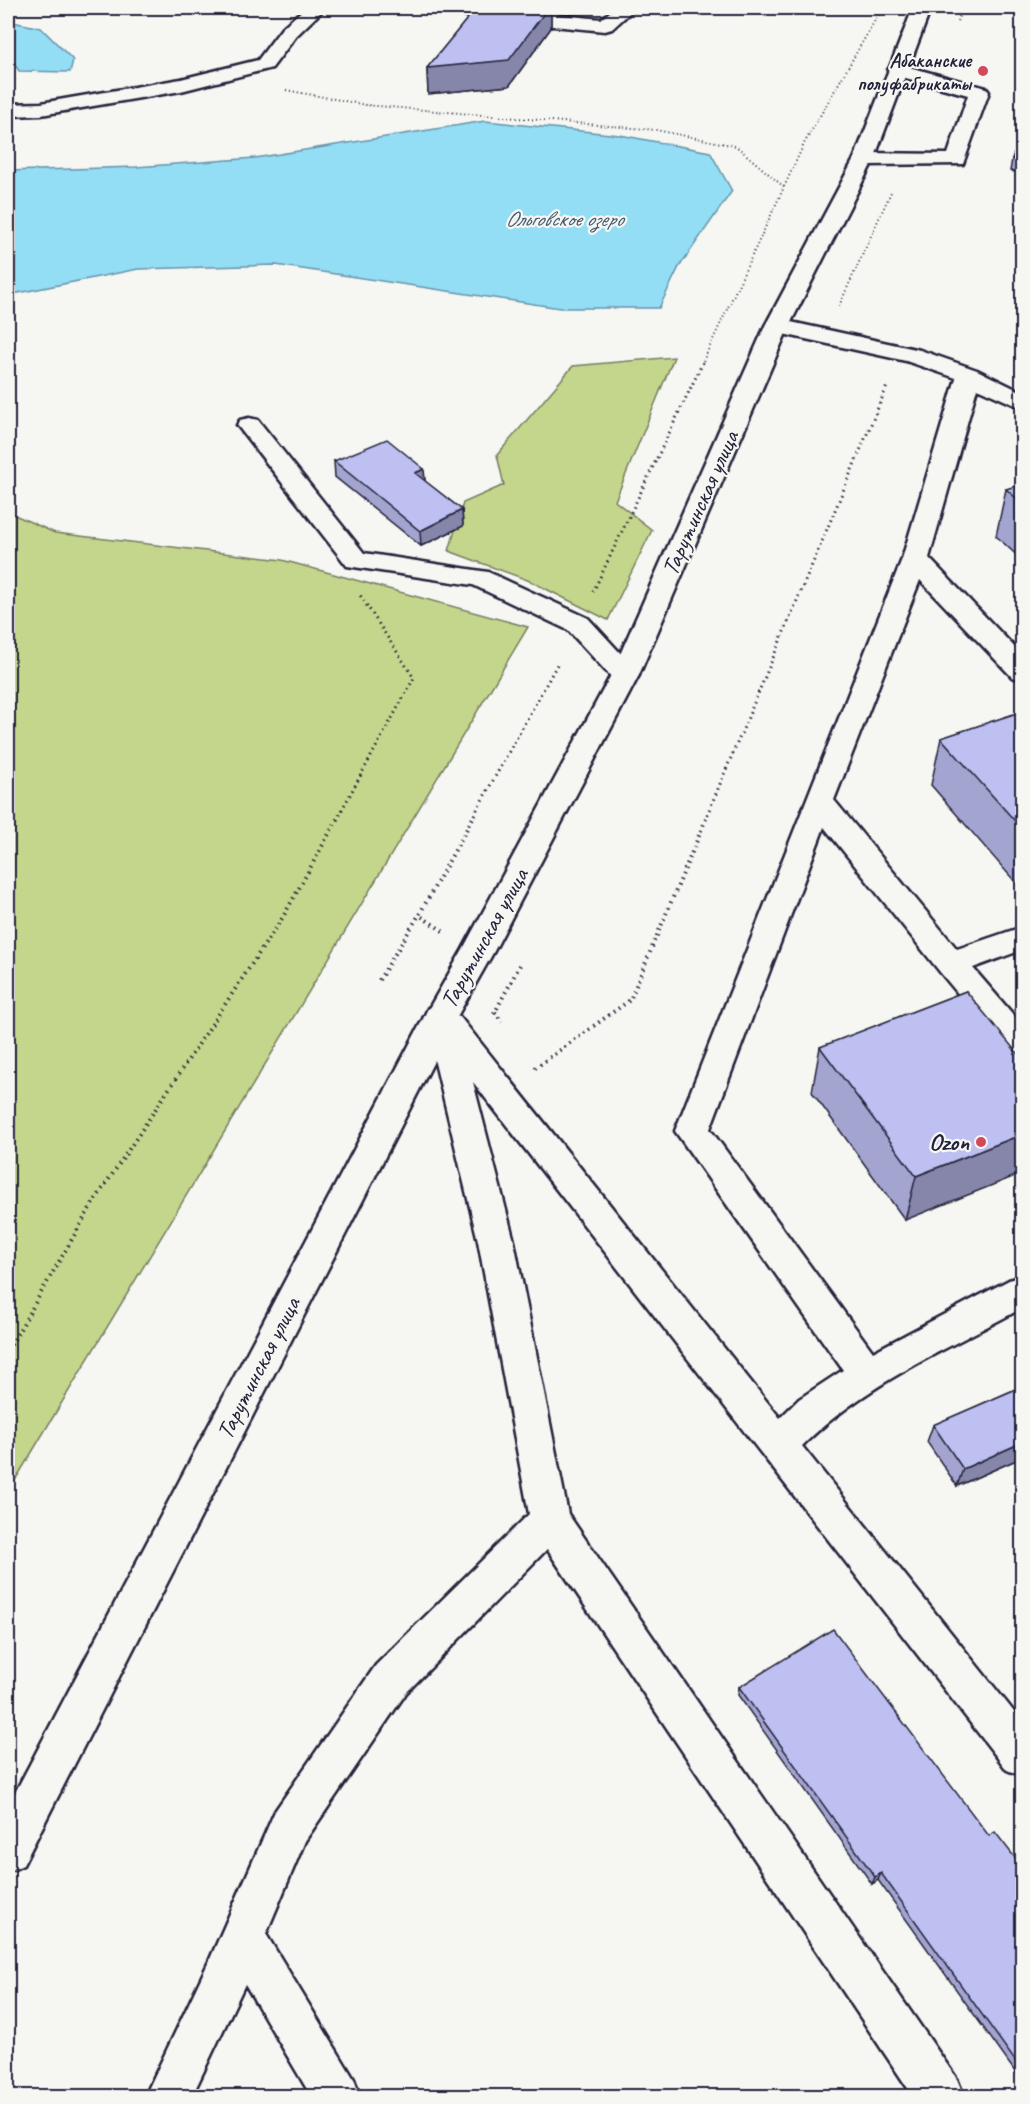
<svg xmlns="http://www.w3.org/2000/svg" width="1030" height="2104" font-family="Caveat,sans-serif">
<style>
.green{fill:#c4d68b;stroke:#737c63;stroke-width:1.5}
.water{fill:#93def4;stroke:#6693aa;stroke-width:1.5}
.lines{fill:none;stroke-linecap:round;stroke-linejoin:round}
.minor-casing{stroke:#22223b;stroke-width:5}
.major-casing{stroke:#22223b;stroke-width:5}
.path-far2{stroke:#22223b;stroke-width:2;stroke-dasharray:1 3;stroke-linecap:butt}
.path-far1{stroke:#22223b;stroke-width:3;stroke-dasharray:1.5 4;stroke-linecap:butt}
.path{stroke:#22223b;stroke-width:4;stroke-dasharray:1.5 4.5;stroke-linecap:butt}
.minor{fill:#f6f6f2;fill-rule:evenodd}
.major{fill:#f6f6f2;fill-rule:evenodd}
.wall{fill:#a3a5d0;stroke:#22223b;stroke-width:1.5}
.shaded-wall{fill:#8586a9;stroke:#22223b;stroke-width:1.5}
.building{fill:#bec0f2;stroke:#22223b;stroke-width:1.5}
.poi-dot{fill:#d1495b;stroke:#f6f6f2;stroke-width:2}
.labels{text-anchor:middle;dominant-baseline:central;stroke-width:4.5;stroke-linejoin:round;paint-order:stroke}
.far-poi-label{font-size:20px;font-weight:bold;fill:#22223b;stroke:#f6f6f2;text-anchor:end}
.far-water-label{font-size:22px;font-style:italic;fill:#445a72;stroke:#f6f6f2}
.street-label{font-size:24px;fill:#22223b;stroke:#f6f6f2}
.poi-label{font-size:24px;font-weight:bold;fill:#22223b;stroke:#f6f6f2;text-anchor:end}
</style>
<rect width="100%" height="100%" fill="#f6f6f2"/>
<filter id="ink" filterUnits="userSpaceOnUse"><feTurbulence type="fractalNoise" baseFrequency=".0167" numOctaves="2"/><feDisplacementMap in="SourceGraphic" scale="12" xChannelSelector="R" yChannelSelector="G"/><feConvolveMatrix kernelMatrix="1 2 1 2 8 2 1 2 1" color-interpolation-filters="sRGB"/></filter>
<g filter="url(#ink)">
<path class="green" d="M674,357L615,501L652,530L608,620L530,581L449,551L463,503L504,485L497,455L573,366Z
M8,512L55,533L282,560L528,627L8,1492Z"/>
<path class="water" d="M8,21L41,28L73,60L70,72L19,71L12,60L8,59Z
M485,121L620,135L710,152L732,191L679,267L659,308H560L276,265L138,269L8,295V171L136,167L255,158Z"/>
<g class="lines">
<g class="minor-casing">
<path id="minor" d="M305,8H325L296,36L272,68L181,91L41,115L8,116V104L41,103L181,79L258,60L282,28Z
M449,8H492L601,19L615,8H635L612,29L605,31L511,22L458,14L451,12Z
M898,64L986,88L989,92L963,164L864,165L857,163L854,159L857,155L864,153L948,154L968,95L891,74L888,70L891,66Z
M777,319L920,350L977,370L1022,392V408L977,388L929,558L1022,655V680L1012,677L920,580L834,800L957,949L1022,927V950L973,968L1022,1025V1059L1010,1056L940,972L824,827L710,1129L873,1352L1009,1280L1022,1276V1308C947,1349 863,1385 802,1446L1022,1722V1776L1007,1770L473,1082L514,1241L568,1514L957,2079L964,2096H913L547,1549L406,1693L305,1841L266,1934L354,2079L360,2096H311L245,1984L192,2096H145L210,1959L275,1811L376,1665L529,1514L478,1241L424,1017L428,1008L440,1005L452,1008L456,1016L460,1017L780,1418L799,1399L843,1370L675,1131L902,559L956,378L906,361L769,331L765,326L769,321Z
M249,418L258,420L364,553L488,572L588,618L635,669L639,675L635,681L625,684L615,681L568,630L473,585L347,566L237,425L240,420Z"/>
</g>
<g class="major-casing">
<path id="major" d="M913,8H931L874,159L789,326L639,675L493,953L455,1020L23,1865L8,1872V1806L424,1017L463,949L611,675L765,326L854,159Z"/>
</g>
<path class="path-far2" d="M957,21L963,8
M286,90L366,105L656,130L736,146L784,187
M839,306L892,190
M703,361L805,142L881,10L879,8"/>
<path class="path-far1" d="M593,592L704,360
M339,815L414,678L360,595
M474,815L559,661
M707,815L888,384"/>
<path class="path" d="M443,931L419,915L475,814
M379,980L419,915
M495,1012L502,1022
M494,1014L520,965
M535,1068L630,1000L708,814
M8,1350L90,1208L283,917L340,814"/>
<use href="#minor" class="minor"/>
<use href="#major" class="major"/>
</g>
<path class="wall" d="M476,8H577L572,14L551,12V28L509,86L428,94L427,68Z
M1023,131V173L1010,171L1012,159Z
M334,461L424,469L425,481L462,510L463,526L421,546L335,477Z
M1023,484V561L996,536L1006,489Z
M1023,711V882L1017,884L931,785L941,738Z
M966,991L905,1220L812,1092L820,1047Z
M1023,1386V1457L957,1486L927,1442L933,1425Z
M739,1687L989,1836L1023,1868V2083L878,1880L872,1884L738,1695Z"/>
<path class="shaded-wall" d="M548,8H551V28L509,86L428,94L427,68Z
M572,8H577L572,14Z
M424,469L425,485L415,473Z
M462,510L463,526L421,546L420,531Z
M1023,862V882L1017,884Z
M1023,1134V1173L905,1220L916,1176Z
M1023,1442V1457L957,1486L963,1469Z
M881,1873L878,1880L872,1884L875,1877Z"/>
<path class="building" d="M476,8H548L509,60L427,68Z
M1023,131V161L1012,159Z
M387,439L424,469L415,473L462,510L420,531L334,461Z
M1023,484V504L1006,489Z
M1023,711V830L941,738Z
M966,991L1023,1060V1134L916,1176L820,1047Z
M1023,1386V1442L963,1469L933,1425Z
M833,1629L989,1836L995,1832L1023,1868V2072L881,1873L875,1877L739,1687Z"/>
</g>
<g class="poi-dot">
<circle cx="983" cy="71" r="6"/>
<circle cx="981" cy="1142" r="6"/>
</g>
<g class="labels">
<g class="far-poi-label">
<text x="971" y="60">Абаканские<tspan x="971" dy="23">полуфабрикаты</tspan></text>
</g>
<g class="far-water-label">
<text x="564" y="219">Ольговское озеро</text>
</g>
<g class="street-label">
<text transform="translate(700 503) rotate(-66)">Тарутинская улица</text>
<text transform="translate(484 938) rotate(-61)">Тарутинская улица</text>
<text transform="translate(258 1368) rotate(-63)">Тарутинская улица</text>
</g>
<g class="poi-label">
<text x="969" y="1142">Ozon</text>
</g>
</g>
<rect width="1030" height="2104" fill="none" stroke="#f6f6f2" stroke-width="30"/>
<rect x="15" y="15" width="1000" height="2074" fill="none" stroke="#22223b" stroke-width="2" filter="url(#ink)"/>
</svg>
